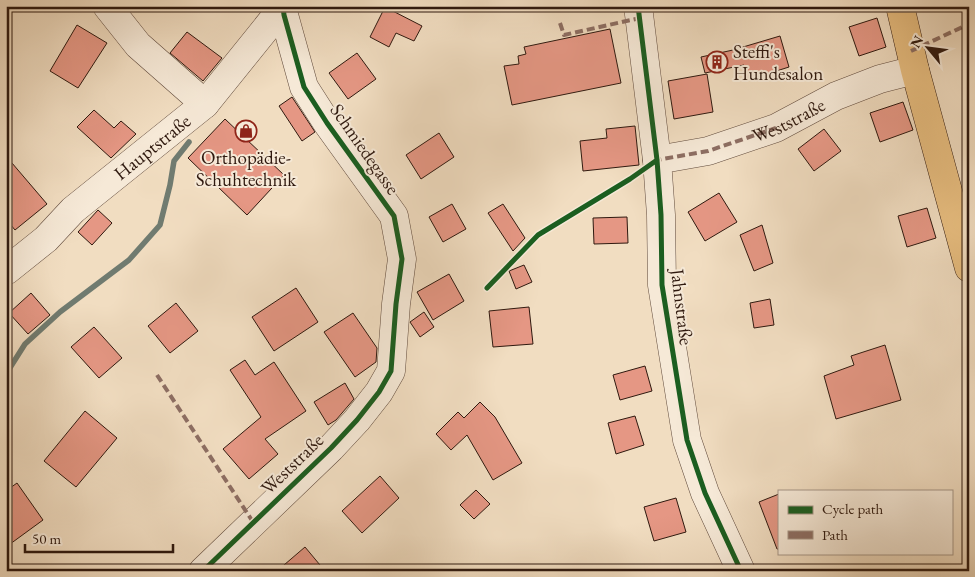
<svg xmlns="http://www.w3.org/2000/svg" width="975" height="577" font-family="'EB Garamond',serif">
<style>
.lines{fill:none;stroke-linecap:round;stroke-linejoin:round}
.stream{stroke:#707b70;stroke-width:5.5}
.building{fill:#e59784;stroke:#2f190f}
.minor-casing{stroke:#604a3c;stroke-width:29}
.major-casing{stroke:#2f190f;stroke-width:29}
.minor{stroke:#f6e9d7;stroke-width:28}
.major{stroke:#e8be80;stroke-width:28}
.quiet{stroke:#8d6e63;stroke-width:4;stroke-dasharray:8 4;stroke-linecap:butt}
.cycleway-casing{stroke:#f6e9d7;stroke-width:8}
.cycleway{stroke:#1b5e20;stroke-width:5}
.labels{text-anchor:middle;dominant-baseline:central;stroke-width:4;stroke-linejoin:round;paint-order:stroke}
.poi-label{font-size:19px;fill:#2f190f;stroke:#f6e9d7;text-anchor:start}
.street-label{font-size:19px;fill:#2f190f;stroke:#f6e9d7}
</style>
<rect width="100%" height="100%" fill="#f1ddc1"/>
<filter id="stains"><feTurbulence type="fractalNoise" baseFrequency=".004" numOctaves="4"/><feColorMatrix values="0 0 0 0 .2 0 0 0 0 .09 0 0 0 0 .02 0 0 0 .5 -.17"/></filter>
<radialGradient id="worn" r=".72"><stop offset=".6" stop-color="#630" stop-opacity="0"/><stop offset="1" stop-color="#630" stop-opacity=".3"/></radialGradient>
<g class="lines">
<path class="stream" d="M6,374L25,344L60,312L129,260L160,225L170,185L174,161L189,142"/>
</g>
<path class="building" d="M385,7L422,26L414,41L396,33L389,47L370,37Z
M877,18L886,47L859,56L849,27Z
M77,25L107,43L78,88L50,71Z
M610,29L621,83L512,105L504,66L519,64L518,56L526,54L524,47Z
M187,32L222,58L203,81L170,53Z
M780,36L789,67L748,80L744,65L705,73L701,57L733,50Z
M357,53L376,79L348,99L329,73Z
M707,74L713,112L674,119L668,81Z
M292,97L315,132L302,141L279,106Z
M903,102L913,130L880,142L870,113Z
M94,110L114,128L121,121L136,134L111,158L77,127Z
M225,119L284,175L247,215L188,158Z
M635,126L639,165L583,171L580,141L607,138L606,129Z
M824,129L841,151L814,171L798,149Z
M439,133L454,157L421,179L406,155Z
M6,156L47,204L15,230L6,219Z
M719,193L737,222L705,241L688,212Z
M452,204L466,229L443,242L429,217Z
M503,204L525,238L513,251L488,213Z
M927,208L936,238L907,247L898,216Z
M98,210L112,223L92,245L78,232Z
M627,217L628,243L594,244L593,218Z
M762,225L773,263L754,271L740,235Z
M524,265L532,282L516,289L509,271Z
M449,274L464,301L433,320L417,292Z
M296,288L318,322L274,351L252,317Z
M31,293L50,315L28,334L9,313Z
M770,299L774,325L754,328L750,303Z
M176,303L198,331L170,353L148,326Z
M529,307L533,344L493,347L489,311Z
M424,312L434,327L420,337L410,322Z
M353,313L377,348L376,362L355,377L324,332Z
M94,327L122,358L99,378L71,347Z
M885,345L901,400L836,419L824,376L854,365L851,356Z
M245,360L255,375L274,362L306,411L265,439L278,454L249,479L223,449L261,417L230,370Z
M645,366L652,391L620,400L613,375Z
M345,383L354,399L336,420L328,425L314,402Z
M480,402L495,417L522,463L493,480L467,435L451,450L436,434L458,412L464,418Z
M85,411L117,438L76,487L44,461Z
M635,416L644,445L616,454L608,423Z
M380,476L399,498L362,533L342,511Z
M17,483L43,520L6,547V491Z
M476,490L490,504L474,519L460,505Z
M779,494V549H777L759,502Z
M676,498L686,532L654,541L644,507Z
M305,547L325,571H277Z"/>
<g class="lines">
<g class="minor-casing">
<g id="minor">
<path d="M107,6L138,45L205,104"/>
<path d="M638,6L657,160L661,215L662,285L687,440L705,493L741,571"/>
<path id="s1" d="M657,160L708,151L776,128L836,96L880,79L915,70"/>
<path id="s2" d="M6,271L46,239L73,210L205,104L284,6"/>
<path d="M203,571L331,448L357,420L379,392L391,371L396,304L402,259L394,216L327,123L304,87L284,15L283,7"/>
</g>
</g>
<g class="major-casing">
<path id="major" d="M900,6L915,70L969,268"/>
</g>
<use href="#minor" class="minor"/>
<use href="#major" class="major"/>
<path class="quiet" d="M560,23L564,35L640,18
M911,51L969,24
M654,162L657,160L708,151L776,128
M157,375L253,522"/>
<g class="cycleway-casing">
<path id="cycleway" d="M638,6L657,160L661,215L662,285L687,440L705,493L741,571
M487,288L538,235L630,179L657,160
M203,571L331,448L357,420L379,392L391,371L396,304L402,259L394,216L327,123L304,87L284,15L283,7"/>
</g>
<use href="#cycleway" class="cycleway"/>
</g>
<defs>
<g id="building-ring" transform="scale(1.125)"><circle r="9.5" fill="#f6e9d7" stroke="#8f2418" stroke-width="1.5"/><path d="M-4-6H4V6H1V3H-1V6H-4ZM-2.5-4.3h1.7v1.8h-1.7ZM.8-4.3h1.7v1.8H.8ZM-2.5-1h1.7V.8h-1.7ZM.8-1h1.7V.8H.8Z" fill="#8f2418"/></g>
<g id="shop-ring" transform="scale(1.125)"><circle r="9.5" fill="#f6e9d7" stroke="#8f2418" stroke-width="1.5"/><path d="M-5-2.5h2.3a2.7 3.5 0 0 1 5.4 0H5L5.5 6h-11ZM-1.5-2.5h3a1.5 2.3 0 0 0-3 0Z" fill="#8f2418"/></g>
</defs>
<g fill-rule="evenodd">
<use href="#building-ring" x="717" y="62"/>
<use href="#shop-ring" x="246" y="131"/>
</g>
<g class="labels">
<g class="poi-label">
<text x="733" y="51">Steffi's<tspan x="733" dy="22">Hundesalon</tspan></text>
<text x="246" y="157" text-anchor="middle">Orthopädie-<tspan x="246" dy="22">Schuhtechnik</tspan></text>
</g>
<g class="street-label">
<text stroke="none"><textPath href="#s1" startOffset="138">Weststraße</textPath></text>
<text stroke="none"><textPath href="#s2" startOffset="192">Hauptstraße</textPath></text>
<text transform="translate(365 149) rotate(55)">Schmiedegasse</text>
<text transform="translate(682 307) rotate(83)">Jahnstraße</text>
<text transform="translate(292 464) rotate(-44)">Weststraße</text>
</g>
</g>
<rect width="975" height="577" fill="none" stroke="#f1ddc1" stroke-width="25"/>
<rect x="8" y="8" width="960" height="562" fill="none" stroke="#2f190f" stroke-width="2.5"/>
<rect x="12" y="12" width="950" height="552" fill="none" stroke="#2f190f"/>
<rect x="778" y="490" width="175" height="65" fill="#f6e9d7" stroke="#a69687"/>
<rect x="788" y="506" width="25" height="8" fill="#1b5e20" stroke="#a69687"/>
<text x="822" y="514" font-size="15" fill="#2f190f">Cycle path</text>
<rect x="788" y="531" width="25" height="8" fill="#8d6e63" stroke="#a69687"/>
<text x="822" y="540" font-size="15" fill="#2f190f">Path</text>
<g transform="translate(928 48) rotate(299)" stroke="#f6e9d7" stroke-width="4" paint-order="stroke">
<path d="M0-4L9 19L0 12L-9 19Z" fill="#2f190f"/>
<text y="-8" font-size="14" font-weight="bold" text-anchor="middle" fill="#2f190f">N</text>
</g>
<path d="M25 544v8h148v-8" fill="none" stroke="#2f190f" stroke-width="2.5"/>
<text x="32" y="544" font-size="15" fill="#2f190f" stroke="#f6e9d7" stroke-width="4" paint-order="stroke">50 m</text>
<rect width="100%" height="100%" filter="url(#stains)"/>
<rect width="100%" height="100%" fill="url(#worn)"/>
</svg>
